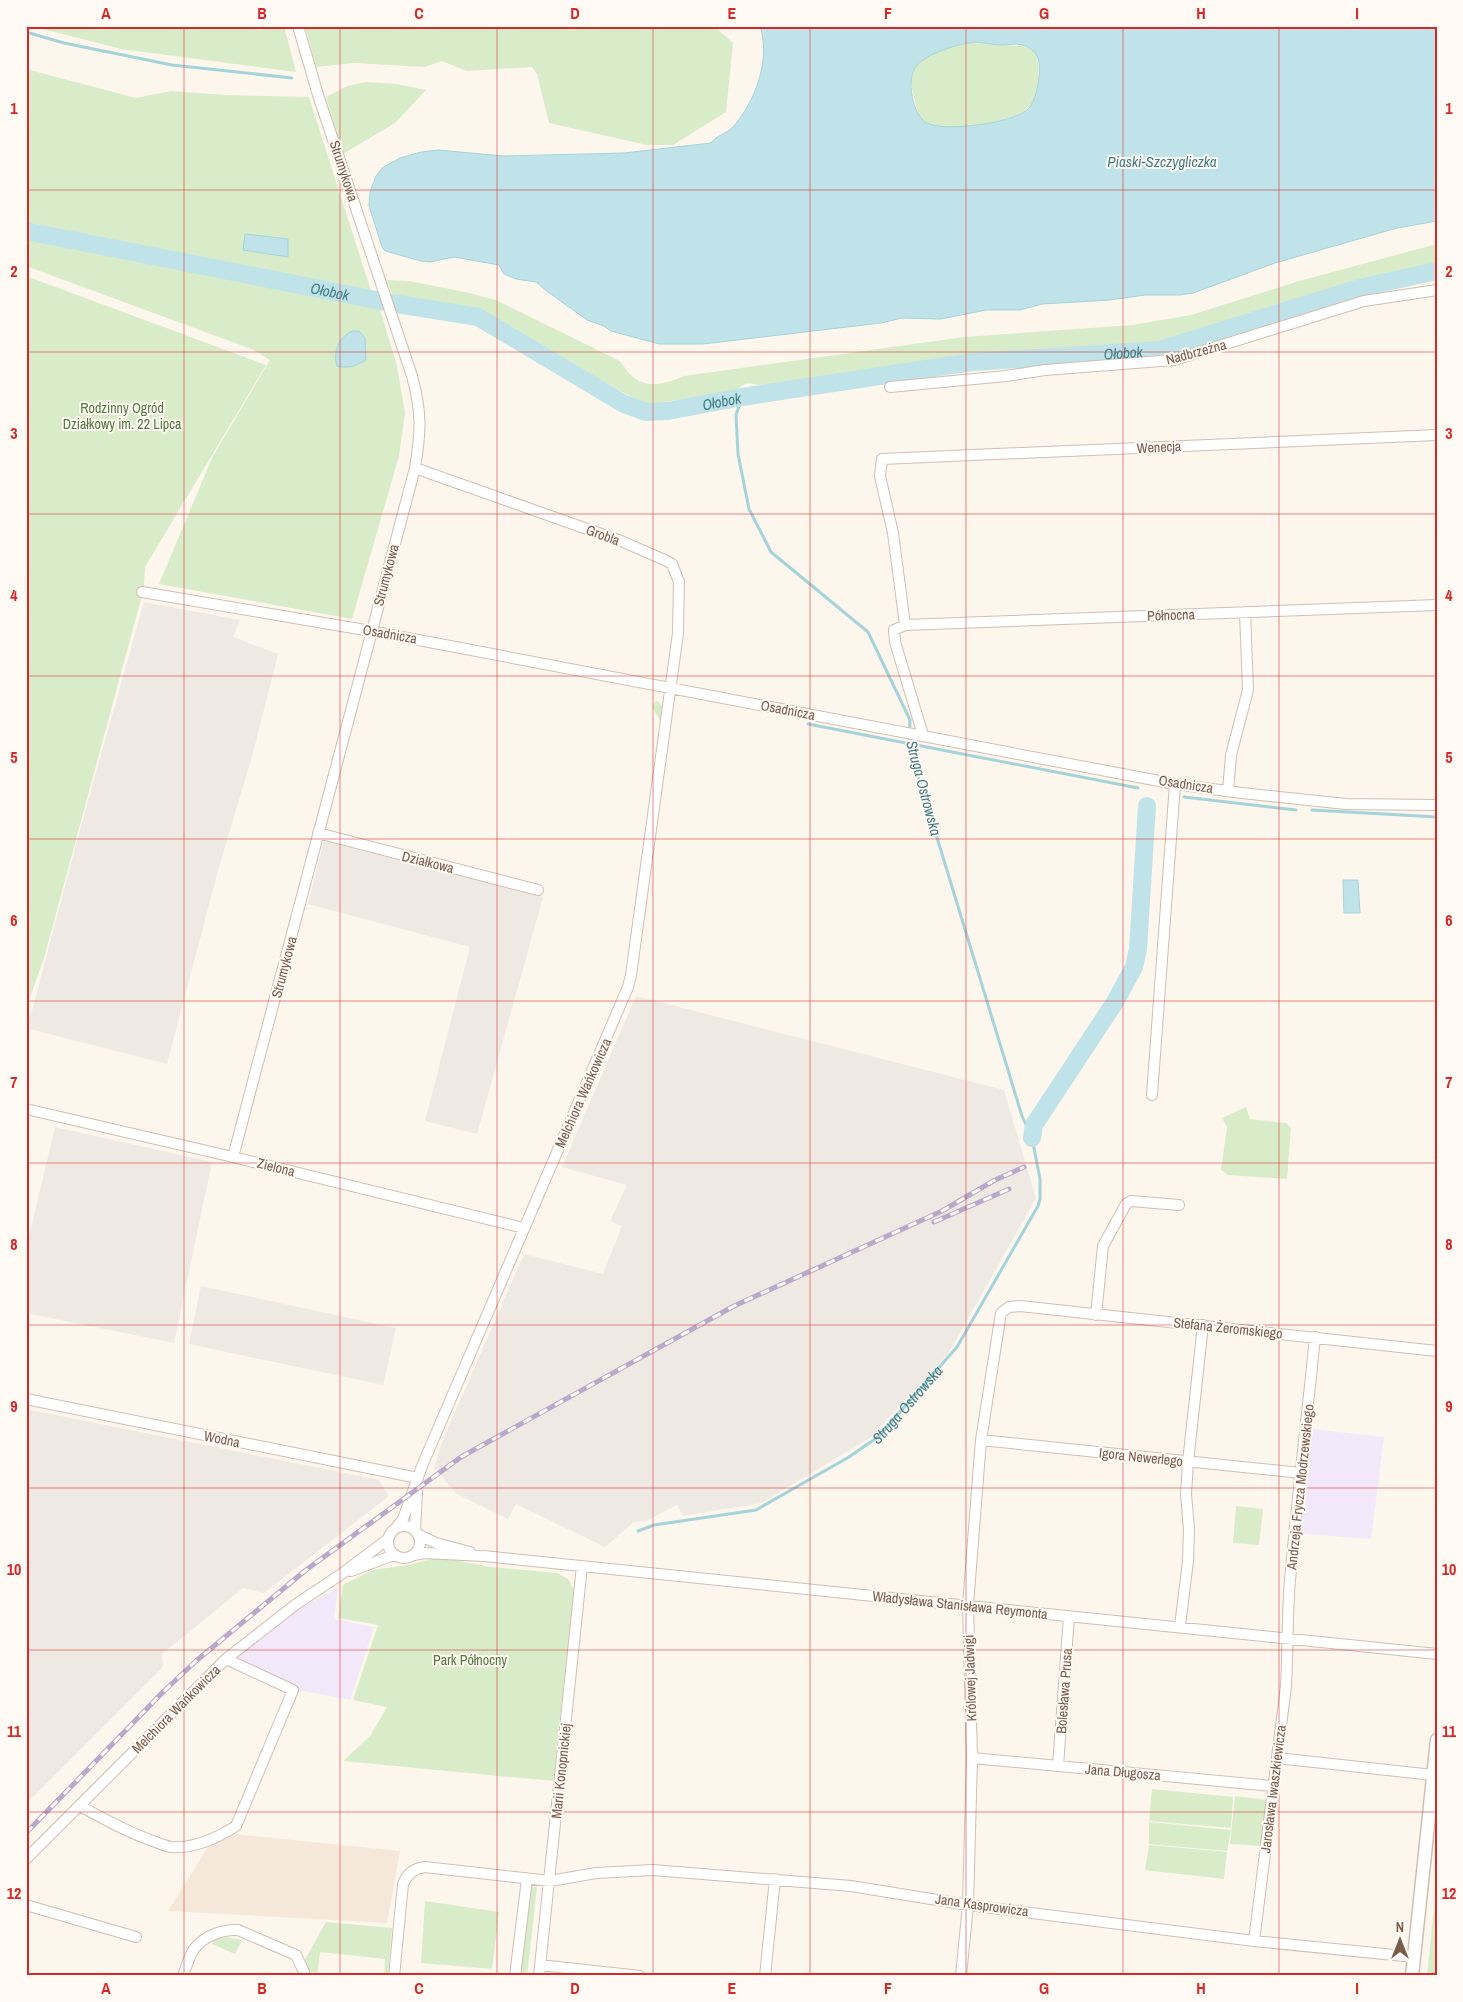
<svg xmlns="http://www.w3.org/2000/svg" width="1463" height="2002" font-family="'Archivo Narrow',sans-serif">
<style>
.residential{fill:#f5e8da}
.industrial{fill:#efe9e4}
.education{fill:#f3e8fa}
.green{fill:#d8ecc9}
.water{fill:#bfe3e8;stroke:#a5d3da;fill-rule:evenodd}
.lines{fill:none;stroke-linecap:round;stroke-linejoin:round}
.stream{stroke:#a5d3da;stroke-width:3}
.river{stroke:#bfe3e8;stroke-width:18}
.minor-casing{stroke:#d1beb0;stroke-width:12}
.tertiary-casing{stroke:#d1beb0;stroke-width:15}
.minor{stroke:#fff;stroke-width:10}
.tertiary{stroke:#fff;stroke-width:12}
.rail-casing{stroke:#b9a8c9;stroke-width:5}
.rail{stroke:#fffaf3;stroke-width:3;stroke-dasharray:9;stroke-linecap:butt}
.grid{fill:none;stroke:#d62828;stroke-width:1;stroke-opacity:0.55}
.labels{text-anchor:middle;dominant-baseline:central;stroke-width:4;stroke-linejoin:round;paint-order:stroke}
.street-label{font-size:14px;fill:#7a5c4d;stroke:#fffaf3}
.park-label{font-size:14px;fill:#537a41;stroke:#fffaf3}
.water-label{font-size:15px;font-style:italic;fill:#437c86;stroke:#fffaf3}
.neatline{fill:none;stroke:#d62828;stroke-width:2}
.grid-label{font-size:16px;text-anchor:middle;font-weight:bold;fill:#d62828}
</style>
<rect width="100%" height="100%" fill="#fdf6ec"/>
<path class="residential" d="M235,1834L400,1851L387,1923L168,1911L209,1845Z"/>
<path class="industrial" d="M144,602L240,620L233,637L278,654L253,753L219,867L167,1064L26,1028V1021L32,1011L79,833Z
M324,841L543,897L477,1134L425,1121L470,947L308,904Z
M636,996L1004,1090L1036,1198L948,1354L870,1438L761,1503L683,1516L677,1505L646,1521L634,1522L605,1547L516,1504L508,1519L457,1494L434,1468L442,1442L524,1254L603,1274L622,1226L610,1221L627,1185L562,1167Z
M55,1127L212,1162L174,1343L26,1313V1249Z
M201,1286L396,1328L383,1385L189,1344Z
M26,1409L379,1480L389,1496L264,1593L243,1588L162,1654L163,1665L161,1669L26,1804Z"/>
<path class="education" d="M1303,1428L1384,1437L1371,1539L1293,1533Z
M338,1588L334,1619L374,1627L350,1700L298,1690L294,1685L236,1658L298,1609Z"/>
<path class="green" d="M31,26H284L296,72L121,49Z
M305,26H714L733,43L726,112L673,145H647L549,123L537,74L532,67L467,71L442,61L425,67L354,63L316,67Z
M977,42C985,42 992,44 1000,45C1014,46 1038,42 1038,64C1039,77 1039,97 1029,107C1016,122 945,133 927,123C919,118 917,110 915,101C913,93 910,83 912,75C918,54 958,43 977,42Z
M26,69L136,98L171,91L227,95L309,97L371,291L26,222Z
M366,82L397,84L426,90L395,123L343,154L326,97L347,86Z
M26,239L380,309L397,366L405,413L399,456L352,619L159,584L212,458L270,360L254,350L26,266Z
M1437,244V263L1360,280L1241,321L1159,345L1061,351L975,353L864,372L763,386C751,383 745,381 736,391L646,405L479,313L395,299L386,280L409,281L465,292L496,300L620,361C624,366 627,372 632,376C647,390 668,383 684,376L964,337L1133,325L1191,315L1299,281Z
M26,276L266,365L145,567L144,588L44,958L26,1008Z
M658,701L663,708L661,722L652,707L655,702Z
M1246,1107L1250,1119L1286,1123L1291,1128L1287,1179L1228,1175L1221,1170L1227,1127L1222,1118Z
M1236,1506L1263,1509L1259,1545L1233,1543Z
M440,1557L490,1567L557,1573L568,1579L574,1590L553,1781L343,1761L370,1736L387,1707L353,1700L378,1625L338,1618L343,1585L373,1570L408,1565Z
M1152,1789L1233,1797L1231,1828L1149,1821Z
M1235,1796L1266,1800L1261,1846L1230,1844Z
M1149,1822L1231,1830L1227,1851L1149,1844Z
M1149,1845L1227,1852L1224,1879L1145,1870Z
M1437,1879V1976H1427Z
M529,1886L537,1887L527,1976H520Z
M425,1901L499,1912L492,1969L421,1963Z
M326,1922L392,1928L388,1976H384L385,1959L320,1952L317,1976H307L303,1963Z
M226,1937L242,1940L235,1954L212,1944L215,1940Z"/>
<path class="water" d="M760,26H1437V221L1397,228L1275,263L1193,293L1180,295H1145L1110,300L1042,304L1020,310H986L941,319L902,318L881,323L703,344H659L611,331L604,326L587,320L548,292L536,282L516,279L504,274L499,265L454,257L430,262L421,261L385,251L382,247L369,206L370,192L376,176L382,168L400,158L421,152L438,150L503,156L624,153L711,143C717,135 726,134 733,127C755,102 771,60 760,26ZM977,42C986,43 995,45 1003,45C1009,45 1017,43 1022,45C1028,46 1035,51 1037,56C1043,68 1037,102 1027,110C1009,123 960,129 938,126C932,125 926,124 922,119C912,108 907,80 915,68C925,53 960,43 977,42Z
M245,234L288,239V257L243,250Z
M352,331H359L365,338L366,360C355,366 349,369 337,366C333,352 338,338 352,331Z
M1343,880H1358L1360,913H1344Z"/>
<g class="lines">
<g class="stream">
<path d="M26,32L64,43L172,65L292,78"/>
<path d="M808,724L1138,788"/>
<path d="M1184,797L1296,810"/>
<path d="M1312,810L1437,817"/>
<path id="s1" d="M638,1531L654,1525L756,1510L849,1457L878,1437L957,1347L1038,1206L1040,1199V1179L1032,1138L1022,1116L913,759L909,743L910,720L868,632L771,552L749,509L738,454L736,415L742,397"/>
</g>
<g class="river">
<path id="s2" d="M26,231L391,303L478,317L624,404L646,412L668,411L742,397L972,362L1159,350L1363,287L1437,271"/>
<path d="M1032,1138L1034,1125L1115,1002L1134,967L1138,949L1147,806"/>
</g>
<g class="minor-casing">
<path id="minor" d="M890,387L1006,376L1045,370L1174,360L1364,301L1437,290
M142,592L371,631L1175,784L1242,793L1346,804L1437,805
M905,625L1437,605
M923,735L895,642L894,630L905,625L893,533L880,476L882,459L1437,435
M1228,791L1231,755L1248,690L1245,612
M318,833L538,890
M1152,1095L1175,784
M26,1109L233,1157L524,1228
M233,1157L415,468C421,431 422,413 412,376L318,95L298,26
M1096,1315L1103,1246L1126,1204L1131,1201L1179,1205
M26,1399L418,1478
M981,1440L1301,1473
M388 1542a16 16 0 1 1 32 0a16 16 0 1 1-32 0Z
M396,1528L403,1519L422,1466L628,987L631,975L678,633L679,582L672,564L667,561L621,541L415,468
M415,1531L417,1492
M419,1535L436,1543L470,1552
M414,1555L424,1553L484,1556L1437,1654
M351,1571L394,1555
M1180,1626L1188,1561L1189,1529L1186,1494L1188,1462L1203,1325
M972,1758L1273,1786
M1277,1758L1433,1775
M1058,1766L1069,1616
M80,1806C104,1819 127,1832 153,1841C158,1843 165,1846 171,1847C193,1849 217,1838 236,1826L293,1690L226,1659
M26,1859L226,1659L295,1605L340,1575L388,1539
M26,1905L136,1937
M1254,1941L1286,1686C1288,1651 1287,1616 1290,1580C1297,1499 1307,1418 1315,1337
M540,1965L640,1976
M183,1976C186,1968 189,1956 194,1949C204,1936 222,1929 238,1930L296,1955L304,1972L303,1976
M394,1976L403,1884C407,1874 414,1868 425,1867L550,1881L596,1873L653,1870L851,1886L968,1905L1254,1941L1414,1957
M515,1976L527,1879
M539,1976L582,1566
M765,1976L775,1879
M961,1976L968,1905L972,1758L968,1605L981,1440L1001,1313L1009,1307L1020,1306L1437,1351"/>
</g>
<g class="tertiary-casing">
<path id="tertiary" d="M1412,1976L1437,1740"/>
</g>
<use href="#minor" class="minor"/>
<use href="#tertiary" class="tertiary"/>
<g class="rail-casing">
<path id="rail" d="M934,1222L1009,1189
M26,1833L163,1692L196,1661L306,1570L461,1457L734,1306L942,1211L995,1180L1024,1167"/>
</g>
<use href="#rail" class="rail"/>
</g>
<path class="grid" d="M184,26V1976M340,26V1976M497,26V1976M653,26V1976M810,26V1976M966,26V1976M1123,26V1976M1279,26V1976M26,190H1437M26,352H1437M26,514H1437M26,676H1437M26,839H1437M26,1001H1437M26,1163H1437M26,1325H1437M26,1488H1437M26,1650H1437M26,1812H1437"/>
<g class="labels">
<g class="street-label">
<text transform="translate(344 171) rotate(72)">Strumykowa</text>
<text transform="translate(1196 352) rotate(-15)">Nadbrzeżna</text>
<text transform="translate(1159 447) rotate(-3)">Wenecja</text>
<text transform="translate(603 535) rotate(20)">Grobla</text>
<text transform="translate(386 575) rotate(-75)">Strumykowa</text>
<text transform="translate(1171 615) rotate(-2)">Północna</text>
<text transform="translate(390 634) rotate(10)">Osadnicza</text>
<text transform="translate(788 710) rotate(11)">Osadnicza</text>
<text transform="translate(1186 784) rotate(9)">Osadnicza</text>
<text transform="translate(428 862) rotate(14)">Działkowa</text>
<text transform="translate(284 967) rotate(-75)">Strumykowa</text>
<text transform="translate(583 1093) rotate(-66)">Melchiora Wańkowicza</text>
<text transform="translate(276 1167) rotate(14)">Zielona</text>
<text transform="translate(1228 1328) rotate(6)">Stefana Żeromskiego</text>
<text transform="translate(222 1439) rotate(11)">Wodna</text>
<text transform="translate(1141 1457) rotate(6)">Igora Newerlego</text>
<text transform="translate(1300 1487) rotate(-84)">Andrzeja Frycza Modrzewskiego</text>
<text transform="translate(960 1605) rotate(6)">Władysława Stanisława Reymonta</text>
<text transform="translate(970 1678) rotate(-92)">Królowej Jadwigi</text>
<text transform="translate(1064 1691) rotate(-86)">Bolesława Prusa</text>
<text transform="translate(176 1709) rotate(-45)">Melchiora Wańkowicza</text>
<text transform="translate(561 1771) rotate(-84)">Marii Konopnickiej</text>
<text transform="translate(1123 1772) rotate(5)">Jana Długosza</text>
<text transform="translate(1273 1789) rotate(-83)">Jarosława Iwaszkiewicza</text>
<text transform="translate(982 1905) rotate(8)">Jana Kasprowicza</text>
</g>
<g class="park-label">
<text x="122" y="408">Rodzinny Ogród<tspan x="122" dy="16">Działkowy im. 22 Lipca</tspan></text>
<text x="470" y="1660">Park Północny</text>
</g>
<g class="water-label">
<text x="1162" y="161">Piaski-Szczygliczka</text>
<text stroke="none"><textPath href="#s2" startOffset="310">Ołobok</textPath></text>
<text stroke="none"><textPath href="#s2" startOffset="1135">Ołobok</textPath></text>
<text stroke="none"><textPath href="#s2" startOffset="730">Ołobok</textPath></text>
<text transform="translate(924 788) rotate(75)">Struga Ostrowska</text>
<text stroke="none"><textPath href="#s1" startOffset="306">Struga Ostrowska</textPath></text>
</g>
</g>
<rect width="1463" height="2002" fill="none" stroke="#fffaf3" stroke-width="55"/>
<g transform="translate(1400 1940)" stroke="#fffaf3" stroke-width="4" paint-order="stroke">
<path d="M0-4L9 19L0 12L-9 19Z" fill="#7a5c4d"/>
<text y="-8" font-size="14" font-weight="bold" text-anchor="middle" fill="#7a5c4d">N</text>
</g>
<rect x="28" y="28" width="1408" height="1946" class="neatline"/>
<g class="grid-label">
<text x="106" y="19">A</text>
<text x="262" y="19">B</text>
<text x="419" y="19">C</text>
<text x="575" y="19">D</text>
<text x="732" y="19">E</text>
<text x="888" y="19">F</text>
<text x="1044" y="19">G</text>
<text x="1201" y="19">H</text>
<text x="1357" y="19">I</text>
<text x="14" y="114">1</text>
<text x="1449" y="114">1</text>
<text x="14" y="277">2</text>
<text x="1449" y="277">2</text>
<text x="14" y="439">3</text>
<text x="1449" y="439">3</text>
<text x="14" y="601">4</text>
<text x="1449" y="601">4</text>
<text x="14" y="763">5</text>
<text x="1449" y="763">5</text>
<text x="14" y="926">6</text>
<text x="1449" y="926">6</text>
<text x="14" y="1088">7</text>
<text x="1449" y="1088">7</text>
<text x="14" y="1250">8</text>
<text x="1449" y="1250">8</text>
<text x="14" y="1412">9</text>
<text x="1449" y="1412">9</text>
<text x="14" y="1575">10</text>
<text x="1449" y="1575">10</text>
<text x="14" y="1737">11</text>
<text x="1449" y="1737">11</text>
<text x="14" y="1899">12</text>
<text x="1449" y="1899">12</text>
<text x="106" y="1994">A</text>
<text x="262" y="1994">B</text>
<text x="419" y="1994">C</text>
<text x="575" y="1994">D</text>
<text x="732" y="1994">E</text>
<text x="888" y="1994">F</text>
<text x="1044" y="1994">G</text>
<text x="1201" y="1994">H</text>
<text x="1357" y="1994">I</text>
</g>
</svg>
